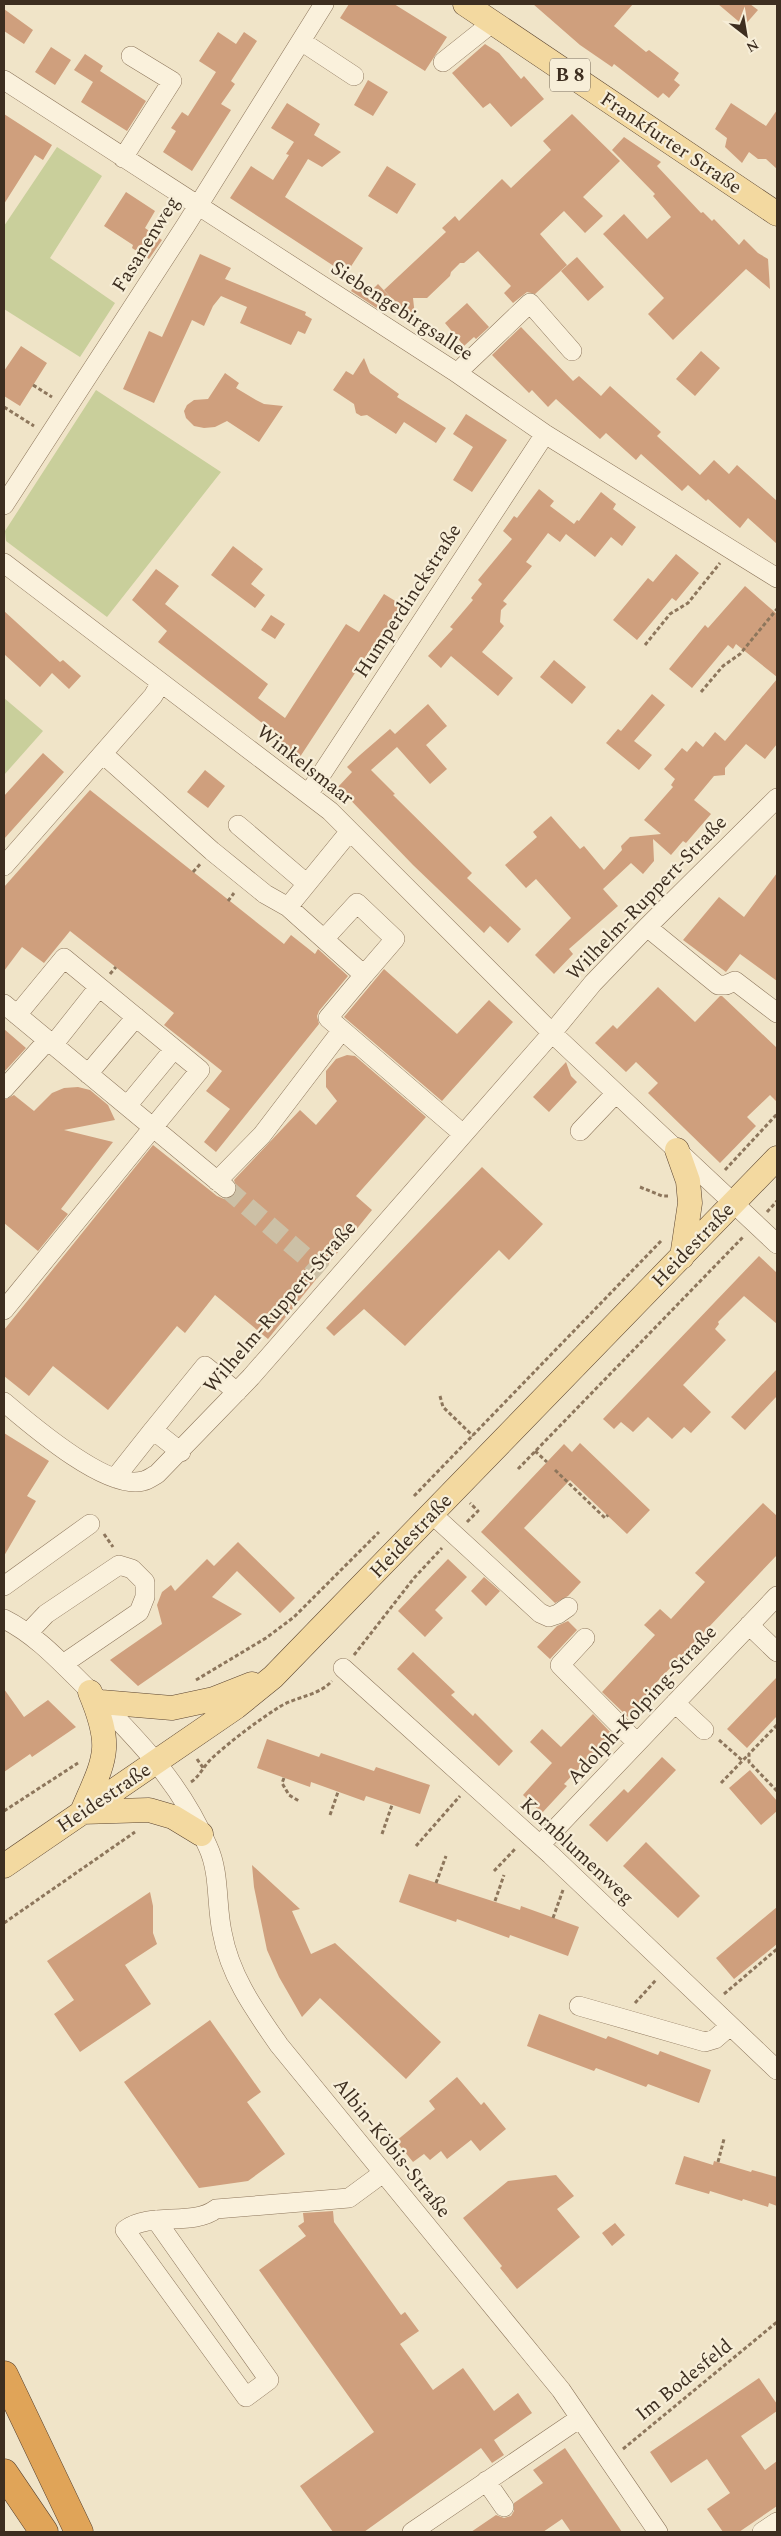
<svg xmlns="http://www.w3.org/2000/svg" width="781" height="2536" font-family="Spectral,serif">
<style>
.green{fill:#c9cf9b}
.building{fill:#cf9f7d}
.lines{fill:none;stroke-linecap:round;stroke-linejoin:round}
.minor-tunnel{stroke:#ccc0a6;stroke-width:19;stroke-dasharray:19 9;stroke-linecap:butt}
.minor-casing{stroke:#8d765c;stroke-width:20}
.major-casing{stroke:#5b4430;stroke-width:25}
.highway-casing{stroke:#5b4430;stroke-width:29}
.path{stroke:#8d765c;stroke-width:3;stroke-dasharray:4 2.5;stroke-linecap:butt}
.minor{stroke:#faf1dc;stroke-width:19}
.major{stroke:#f3d9a0;stroke-width:24}
.highway{stroke:#e0a458;stroke-width:28}
.labels{text-anchor:middle;dominant-baseline:central;stroke-width:4.5;stroke-linejoin:round;paint-order:stroke}
.shield{fill:#f7eed8;stroke:#756857;stroke-width:1}
.shield-label{font-size:19px;font-weight:bold;fill:#3d2e20}
.street-label{font-size:20px;fill:#3d2e20;stroke:#f7eed8}
</style>
<rect width="100%" height="100%" fill="#f0e4c8"/>
<path class="green" d="M57,147L102,176L50,258L115,303L80,357L4,309V226Z
M96,390L221,472L107,617L6,541L5,531Z
M4,698L43,731L4,775Z"/>
<path class="building" d="M349,4H394L447,37L425,71L340,18Z
M533,4H633L614,26L646,52L649,50L679,73L674,80L680,85L669,98L663,93L658,98L614,64L612,67L580,45Z
M718,4H750L758,10L744,26Z
M4,9L33,30L24,44L4,31Z
M218,32L236,44L244,32L257,41L231,81L235,84L221,104L231,110L192,171L163,152L176,131L171,128L182,112L188,116L216,72L199,61Z
M485,44L499,53L521,79L524,76L544,99L511,127L490,103L483,108L452,73Z
M51,47L71,60L55,85L35,72Z
M85,54L103,66L100,71L146,101L127,131L81,102L93,82L74,70Z
M368,80L388,92L373,116L354,105Z
M287,103L320,124L314,135L341,152L322,167L308,159L285,197L363,248L346,274L230,198L251,166L273,180L289,155L286,154L294,142L271,128Z
M731,103L766,126L777,110V169L766,159H758L749,152L742,163L725,147L727,138L715,129Z
M4,114L52,145L43,160L35,155L4,204Z
M572,114L620,161L583,197L603,216L585,233L564,211L540,234L567,265L535,294L527,292L513,303L504,293L511,286L478,251L464,263H460L451,272L450,276L427,298H413L416,325L384,290L446,232L442,228L455,216L459,221L502,179L511,188L551,150L543,141Z
M624,137L661,162L657,166L701,213L703,212L712,221L714,219L739,245L744,239L758,253L768,259L770,289L746,269L673,340L648,314L664,298L603,234L624,214L647,239L671,217L653,196L655,194L612,150Z
M387,166L416,184L397,214L368,196Z
M126,192L155,211L145,228L162,240L149,259L132,248L133,245L104,226Z
M200,254L231,268L225,279L306,312L305,315L312,319L305,334L298,331L291,345L240,323L247,307L221,296L213,306L204,326L192,320L154,403L123,389L149,331L162,337Z
M577,257L604,287L588,301L561,271Z
M358,279L373,289L378,284L390,297L381,311L351,291Z
M467,303L489,327L476,339L474,337L464,346L445,323Z
M521,327L573,381L579,376L601,396L610,386L661,432L657,436L700,475L714,460L729,474L737,465L777,501V544L748,518L740,528L708,499L706,501L688,485L682,491L641,454L636,460L606,433L600,439L556,399L548,407L532,390L529,393L492,355Z
M21,346L47,363L20,406L4,396V371Z
M701,351L720,368L695,396L676,379Z
M364,358L370,373L399,394L397,397L446,428L436,443L404,422L396,434L367,415L361,416L356,413L354,404L333,390L346,371L353,375Z
M225,373L239,383L236,388L256,400L264,404L283,406L259,442L227,421L215,427L204,428L194,426L186,418L184,411L187,405L194,400L208,399Z
M466,414L507,440L472,492L453,480L473,447L453,434Z
M539,489L554,501L550,506L574,524L577,520L579,521L601,492L616,504L613,509L636,527L622,546L611,537L595,557L566,534L560,542L548,533L526,562L532,566L503,601L507,604L501,610L500,622L504,626L482,652L513,678L498,696L451,656L441,668L428,656L453,629L450,627L473,600L471,598L482,584L478,580L512,539L503,531L514,516L517,518Z
M233,546L263,569L251,584L265,595L255,608L211,575Z
M676,554L699,573L676,601L672,598L637,640L613,620L648,578L653,582Z
M156,569L179,586L165,604L268,684L258,698L285,718L346,624L359,632L384,594L405,607L385,638L380,635L294,766L280,756L286,748L272,738L275,733L158,642L167,631L132,600Z
M745,586L777,614V677L736,644L733,649L728,645L692,688L669,669L705,625L708,628Z
M4,611L60,662L63,660L81,676L69,689L52,673L40,687L4,654Z
M271,615L285,624L275,639L261,630Z
M554,660L586,687L572,704L540,677Z
M777,679V744L765,759L746,744L725,768V775L714,776L694,800L711,814L686,843L683,841L671,855L653,839L654,861L643,874L631,863L603,889L618,906L569,949L573,954L554,974L535,955L571,918L536,879L526,888L505,865L537,837L533,832L551,816L580,849L584,846L604,870L622,850L621,846L630,837L661,834L644,820L673,787L671,785L675,779L664,769L682,748L687,752L696,741L703,747L715,732L725,741Z
M652,694L665,705L634,741L652,755L639,770L606,743L618,729L621,731Z
M428,704L447,726L426,745L447,769L430,784L397,747L371,770L395,794L393,795L472,873L467,878L521,929L508,943L490,926L484,933L413,865L338,787L352,772L347,767L360,755L390,729L395,734Z
M43,753L64,772L4,839V796Z
M205,770L225,786L208,808L187,792Z
M90,790L284,944L291,935L315,954L318,949L348,976L319,1011L317,1016L319,1024L216,1152L204,1142L230,1109L206,1091L222,1071L164,1025L174,1013L70,931L44,963L22,947L4,971V887Z
M777,873V981L740,954L726,972L683,940L719,897L744,917Z
M384,969L457,1034L489,1000L513,1022L442,1101L344,1017Z
M658,987L695,1022L720,996H722L777,1048V1102L770,1095L747,1117L756,1126L720,1163L648,1093L658,1083L636,1062L626,1072L595,1043L613,1025L617,1029Z
M4,1029L26,1048L4,1072Z
M347,1055L355,1056L426,1117L356,1196L372,1210L268,1339L215,1295L185,1333L177,1326L108,1410L53,1366L29,1396L4,1376V1330L153,1145L217,1196L224,1199L230,1198L237,1190L234,1180L300,1110L316,1125L337,1101L326,1087V1071L336,1059Z
M566,1062L571,1076L577,1082L549,1112L533,1097Z
M78,1087L90,1090L108,1105L115,1120L64,1130L113,1142L61,1209L68,1214L38,1251L4,1223V1100L14,1095L34,1111L52,1093L64,1088Z
M482,1167L543,1224L509,1260L499,1250L405,1346L364,1309L334,1336L326,1328Z
M759,1256L777,1273V1324L744,1296L718,1322L719,1324L715,1329L726,1340L683,1385L711,1412L691,1433L684,1427L672,1439L648,1417L633,1432L621,1422L614,1429L603,1419Z
M777,1369V1396L745,1430L731,1417Z
M4,1433L49,1461L27,1496L36,1501L4,1556Z
M580,1443L650,1510L627,1534L570,1480L524,1528L581,1582L568,1596L555,1603L481,1532L564,1444L572,1452Z
M763,1503L777,1516V1555L655,1684L657,1686L628,1717L602,1692L655,1635L644,1625L660,1609L671,1619L705,1582L695,1573Z
M238,1542L295,1598L280,1613L237,1571L212,1597L242,1614L138,1686L110,1660L162,1624L157,1605L162,1592L171,1585L175,1591L207,1559L214,1566Z
M448,1559L467,1577L435,1610L443,1618L425,1637L398,1611Z
M484,1577L500,1591L486,1606L471,1591Z
M568,1621L577,1630L550,1659L537,1647L557,1626Z
M413,1652L455,1692L451,1695L473,1716L475,1713L513,1751L499,1766L397,1669Z
M777,1677V1716L747,1748L727,1729Z
M4,1689L24,1717L48,1700L76,1727L32,1757L30,1754L4,1772Z
M593,1714L612,1734L564,1784L567,1786L542,1813L523,1795L552,1763L530,1742L542,1729L561,1747Z
M267,1739L319,1757L321,1753L374,1771L376,1767L430,1785L420,1814L366,1796L364,1801L311,1782L310,1787L257,1768Z
M662,1757L676,1770L607,1842L589,1825L624,1789L628,1793Z
M750,1770L777,1801V1811L761,1825L729,1788Z
M646,1842L700,1896L678,1918L623,1866Z
M252,1865L300,1909L292,1911L311,1954L335,1943L441,2042L406,2079L320,1998L302,2017L279,1977L267,1950L254,1887Z
M409,1874L520,1910L521,1906L579,1927L568,1956L510,1935L509,1938L457,1919L456,1922L399,1902Z
M150,1892L153,1906V1933L157,1944L125,1965L151,2004L80,2052L54,2014L74,2000L47,1961Z
M777,1907V1944L734,1979L716,1958Z
M539,2014L606,2039L608,2036L658,2055L660,2051L711,2070L699,2103L648,2084L646,2087L596,2068L594,2071L527,2046Z
M210,2020L261,2092L247,2102L285,2154L248,2181L199,2188L124,2082Z
M457,2077L481,2105L484,2102L506,2129L480,2151L471,2140L447,2159L441,2151L430,2160L424,2154L413,2162L396,2141L435,2109L429,2101Z
M684,2156L713,2165L714,2161L751,2172L752,2170L777,2177V2206L769,2203L768,2207L743,2199L742,2201L710,2191L709,2194L675,2184Z
M556,2175L574,2196L557,2209L580,2237L517,2289L500,2268L502,2266L463,2218L508,2181Z
M333,2211L334,2222L401,2315L405,2312L419,2331L400,2344L433,2390L463,2368L494,2411L518,2393L532,2413L494,2440L504,2455L492,2463L481,2448L364,2532H333L300,2486L374,2432L259,2270L306,2236L298,2226L304,2222L303,2213Z
M615,2223L625,2235L612,2246L602,2233Z
M759,2378L777,2404V2411L741,2436L765,2470L777,2461V2506L739,2532H723L707,2509L730,2493L707,2459L671,2483L650,2452Z
M565,2448L622,2532H571L562,2519L543,2532H471L496,2515L504,2518L511,2516L514,2511V2503L543,2483L533,2470Z"/>
<g class="lines">
<path class="minor-tunnel" d="M226,1188L323,1272"/>
<g class="minor-casing">
<path id="minor" d="M301,41L354,76
M443,62L492,23
M4,80L454,371L545,434L777,578
M123,158L172,81L131,56
M459,374L464,366L530,303L572,351
M4,505L186,225L324,4
M4,563L330,811L552,1033L777,1244
M103,754L212,851L265,894L288,907L364,975L395,939L357,903L324,939
M309,793L545,434
M238,825L306,883
M4,866L153,696L160,684
M288,907L350,831
M647,927L718,985H726L735,981L777,1013
M4,1004L226,1188
M342,1030L328,1018L364,975
M53,1045L99,987
M88,1074L136,1017
M4,1089L47,1041
M127,1106L174,1049
M580,1131L616,1093
M217,1181L262,1135L342,1030L463,1134
M4,1310L200,1070L64,958L17,1015
M4,1402C31,1425 107,1491 143,1481C148,1480 153,1476 157,1474L251,1377L552,1033L593,983L647,927L777,798
M181,1452L153,1430L205,1366L237,1392
M115,1478L153,1430
M432,1514L540,1613L549,1617L558,1614L568,1607
M4,1586L90,1524
M4,1619C38,1636 63,1665 90,1691C138,1740 181,1783 208,1847C220,1873 216,1904 222,1932C230,1976 254,2009 279,2045L561,2390L658,2532
M749,1625L777,1652
M28,1633L46,1614L119,1565L132,1569L145,1582V1597L139,1612L63,1664
M585,1638L560,1665L637,1743
M343,1668L551,1855L777,2070
M675,1703L704,1730
M540,1845L777,1596
M579,2006L705,2042L715,2039L730,2026
M156,2220L269,2380L246,2397L125,2230C151,2211 192,2227 216,2209L349,2198L383,2173
M486,2481L504,2507
M412,2532L580,2418
M762,2532L777,2522"/>
</g>
<g class="major-casing">
<path id="major" d="M465,4L777,214
M677,1150L688,1181L690,1203L682,1257
M101,1702L172,1708L214,1699L252,1684
M82,1812C105,1758 114,1749 90,1692
M82,1812L149,1810L173,1817L201,1834
M4,1866L236,1707L273,1677L777,1158"/>
</g>
<g class="highway-casing">
<path id="highway" d="M4,2375L79,2532
M4,2473L44,2532"/>
</g>
<path class="path" d="M33,385L52,397
M4,407L34,426
M645,645L670,614L688,603L720,563
M701,692L723,666L740,654L777,609
M193,872L201,863
M228,901L234,893
M110,974L116,967
M725,1170L777,1114
M640,1187L662,1196H668
M767,1212L777,1201
M440,1396L443,1407L473,1436
M535,1451L547,1462
M518,1469L744,1236
M555,1470L605,1518L608,1515
M414,1496L662,1240
M467,1522L478,1511L470,1503
M104,1534L113,1547
M354,1655L414,1578L442,1548
M196,1680L266,1638L294,1617L379,1532
M777,1725L749,1754V1762L777,1791
M719,1740L743,1761
M197,1759L204,1769
M284,1778L282,1783L289,1795L299,1801
M191,1782C200,1776 203,1767 211,1759C232,1740 257,1721 281,1706C298,1696 318,1696 332,1681
M721,1783L749,1754
M4,1811L78,1763
M330,1815L338,1792
M382,1834L392,1805
M416,1846L460,1796
M494,1871L516,1848
M436,1883L446,1856
M495,1901L504,1875
M553,1918L563,1890
M4,1923L135,1832
M724,1994L777,1949
M635,2003L656,1980
M718,2162L724,2139
M623,2449L777,2322"/>
<use href="#minor" class="minor"/>
<use href="#major" class="major"/>
<use href="#highway" class="highway"/>
</g>
<g class="labels">
<rect class="shield" x="550" y="58.5" width="40" height="33" rx="4"/>
<g class="shield-label">
<text x="570" y="75">B 8</text>
</g>
<g class="street-label">
<text transform="translate(671 143) rotate(34)">Frankfurter Straße</text>
<text transform="translate(146 244) rotate(-58)">Fasanenweg</text>
<text transform="translate(402 311) rotate(33)">Siebengebirgsallee</text>
<text transform="translate(408 601) rotate(-57)">Humperdinckstraße</text>
<text transform="translate(305 765) rotate(38)">Winkelsmaar</text>
<text transform="translate(647 898) rotate(-46)">Wilhelm-Ruppert-Straße</text>
<text transform="translate(693 1245) rotate(-46)">Heidestraße</text>
<text transform="translate(280 1307) rotate(-49)">Wilhelm-Ruppert-Straße</text>
<text transform="translate(411 1536) rotate(-46)">Heidestraße</text>
<text transform="translate(642 1705) rotate(-47)">Adolph-Kolping-Straße</text>
<text transform="translate(104 1798) rotate(-34)">Heidestraße</text>
<text transform="translate(577 1851) rotate(43)">Kornblumenweg</text>
<text transform="translate(392 2148) rotate(51)">Albin-Köbis-Straße</text>
<text transform="translate(684 2380) rotate(-39)">Im Bodesfeld</text>
</g>
</g>
<rect width="781" height="2536" fill="none" stroke="#3d2e20" stroke-width="10"/>
<g transform="translate(746 35) rotate(149)" stroke="#f7eed8" stroke-width="4" paint-order="stroke">
<path d="M0-4L9 19L0 12L-9 19Z" fill="#3d2e20"/>
<text y="-8" font-size="14" font-weight="bold" text-anchor="middle" fill="#3d2e20">N</text>
</g>
</svg>
